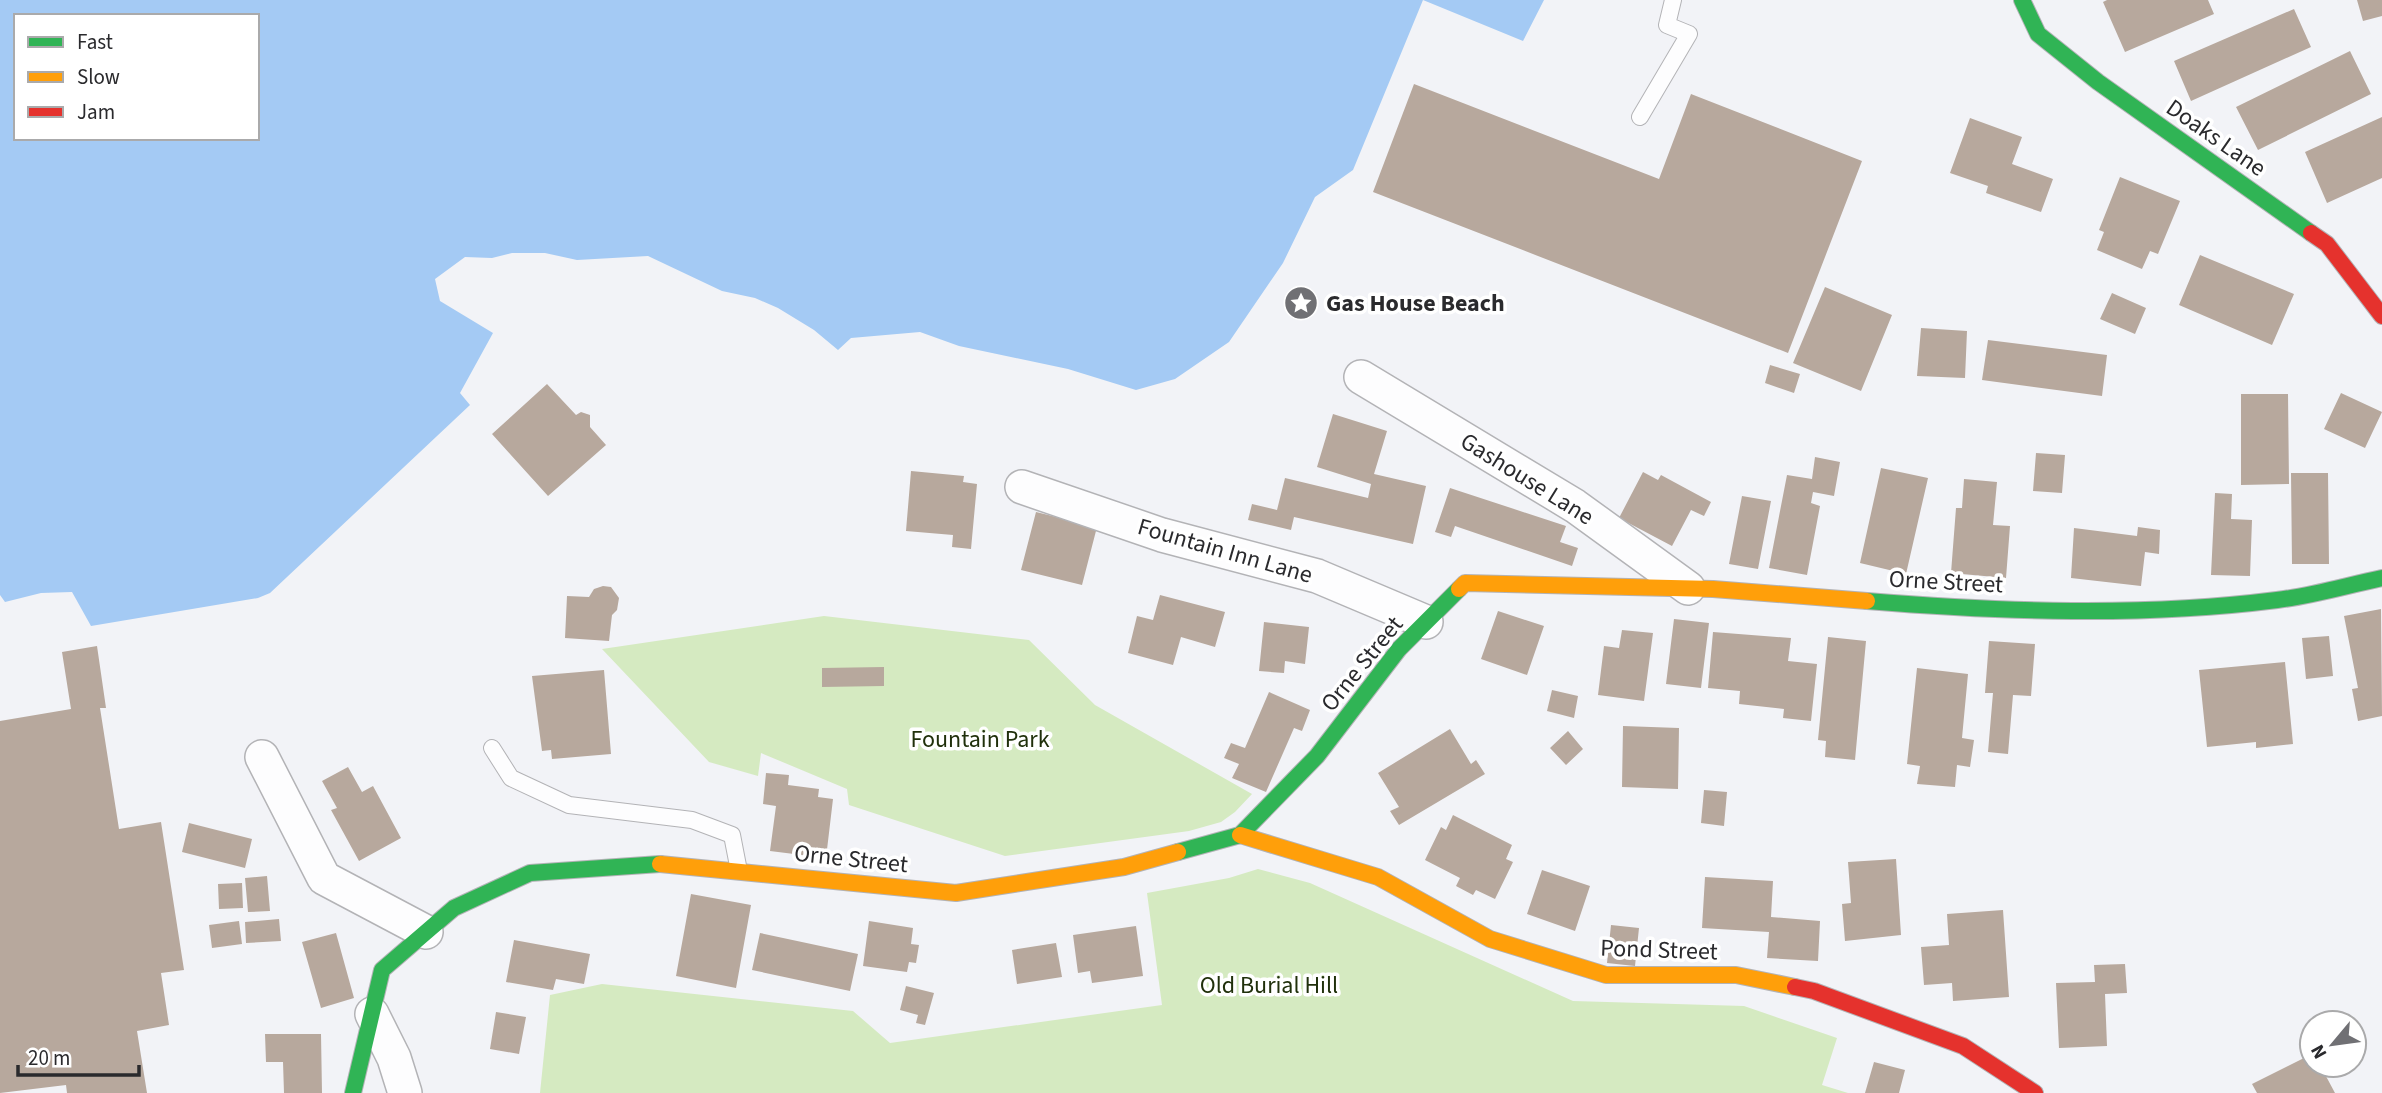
<svg xmlns="http://www.w3.org/2000/svg" width="2382" height="1093" font-family="'Source Sans 3',sans-serif">
<style>
.green{fill:#d5eac1}
.water{fill:#a4caf4;fill-rule:evenodd}
.building{fill:#b7a89d}
.lines{fill:none;stroke-linecap:round;stroke-linejoin:round}
.lane-casing{stroke:#b3b3b6;stroke-width:18}
.street-casing{stroke:#b3b3b6;stroke-width:36}
.fast-casing{stroke:#b3b3b6;stroke-width:18}
.slow-casing{stroke:#b3b3b6;stroke-width:18}
.jam-casing{stroke:#b3b3b6;stroke-width:18}
.lane{stroke:#fdfdfe;stroke-width:16}
.street{stroke:#fdfdfe;stroke-width:33}
.fast{stroke:#30b455;stroke-width:16}
.slow{stroke:#ff9f0a;stroke-width:16}
.jam{stroke:#e5322d;stroke-width:16}
.labels{text-anchor:middle;dominant-baseline:central;stroke-width:7;stroke-linejoin:round;paint-order:stroke}
.street-label{font-size:24px;fill:#2a2a2d;stroke:#fff}
.poi-label{font-size:24px;font-weight:bold;fill:#2a2a2d;stroke:#fff;text-anchor:start}
.park-label{font-size:24px;fill:#20300b;stroke:#fff}
</style>
<rect width="100%" height="100%" fill="#f2f3f7"/>
<path class="green" d="M824,616L1029,640L1095,705L1252,794L1235,812L1221,822L1189,831L1005,856L849,805L847,789L761,753L758,776L709,762L602,649Z
M1258,869L1310,883L1573,1001L1744,1006L1837,1038L1822,1085L1848,1093H540L550,995L602,984L853,1011L890,1043L1162,1005L1147,893L1229,878Z"/>
<path class="water" d="M0,0H1544L1523,41L1423,0L1353,170L1315,197L1283,263L1229,342L1175,379L1136,390L1068,369L959,346L920,332L851,338L838,350L814,330L778,308L755,298L722,291L648,256L577,260L545,253H512L492,258L465,257L435,279L440,301L493,333L460,393L470,405L270,593L258,598L91,626L72,592L41,593L5,602L0,595ZM16,16H257V138H16Z"/>
<path class="building" d="M2107,0H2208L2214,14L2125,52L2103,2Z
M2357,0H2382V16L2363,21Z
M2294,9L2311,47L2191,101L2174,61Z
M2350,51L2371,94L2258,150L2236,107Z
M1414,84L1659,179L1691,94L1862,161L1788,353L1373,192Z
M2382,117V178L2327,203L2305,152Z
M1970,118L2022,137L2012,164L2053,179L2041,212L1986,193L1988,186L1950,173Z
M2120,177L2180,201L2158,254L2150,251L2142,269L2097,250L2104,232L2099,230Z
M2200,255L2294,294L2272,345L2179,305Z
M1825,287L1892,315L1861,391L1793,363Z
M2112,293L2146,308L2135,334L2100,319Z
M1921,328L1967,331L1965,378L1917,376Z
M1988,340L2107,355L2102,396L1982,380Z
M1770,365L1800,374L1794,393L1765,383Z
M547,384L576,415L581,412L590,415V427L606,445L548,496L492,434Z
M2341,393L2382,412L2365,448L2324,429Z
M2241,394H2288L2289,484L2241,485Z
M1333,414L1387,431L1374,474L1426,486L1413,544L1294,517L1291,530L1248,520L1252,504L1277,510L1285,478L1368,498L1371,484L1317,467Z
M2036,453L2065,455L2062,493L2033,491Z
M1815,457L1840,462L1834,496L1813,492L1811,503L1820,506L1807,575L1769,568L1787,475L1812,479Z
M1881,468L1928,478L1906,574L1860,563Z
M911,471L964,476L963,482L977,484L971,549L952,547L953,535L906,531Z
M1643,472L1658,480L1661,475L1711,502L1704,516L1691,510L1672,546L1619,518Z
M2291,473H2328L2329,564H2292Z
M1964,479L1997,482L1993,525L2010,526L2006,578L1951,573L1956,508H1962Z
M1450,488L1566,526L1560,542L1578,548L1572,566L1455,526L1451,537L1435,532Z
M2215,493L2232,494L2231,519L2252,520L2250,576L2211,575Z
M1742,496L1771,501L1758,569L1729,564Z
M1036,512L1097,527L1082,585L1021,570Z
M2138,527L2160,530L2159,554L2145,552L2141,586L2071,578L2074,528L2137,536Z
M603,586L611,587L619,598L617,610L612,615L609,641L565,638L567,596L589,597L594,589Z
M1160,595L1225,612L1215,647L1181,637L1173,665L1128,653L1137,616L1153,620Z
M2381,609L2382,716L2358,721L2352,689L2358,688L2344,616Z
M1498,611L1544,626L1527,675L1481,659Z
M1674,619L1709,623L1701,688L1666,684Z
M1264,622L1309,627L1305,664L1285,661L1284,673L1259,671Z
M1622,630L1653,633L1644,701L1598,695L1604,646L1619,648Z
M1713,632L1791,638L1788,661L1817,664L1811,721L1783,718L1784,709L1739,704L1740,691L1708,688Z
M2329,636L2333,676L2306,679L2302,638Z
M1828,637L1866,641L1855,760L1825,757L1826,741L1818,740Z
M1989,641L2035,644L2031,696L2013,695L2008,754L1988,752L1993,693H1985Z
M97,646L106,708H100L119,829L161,822L184,970L161,973L169,1025L137,1031L147,1093H67L66,1085L0,1093V721L71,709L62,652Z
M2285,662L2293,744L2256,748V742L2207,747L2199,670Z
M884,667V686L822,687V668Z
M1917,668L1968,674L1962,738L1974,740L1970,767L1957,765L1955,787L1917,784L1920,766L1907,764Z
M604,670L611,754L552,759L551,750L542,751L532,676Z
M1552,690L1578,696L1574,718L1547,711Z
M1269,692L1310,710L1302,731L1294,728L1266,792L1232,778L1239,764L1224,758L1231,743L1245,748Z
M1623,726L1679,728L1678,789L1622,787Z
M1450,729L1471,764L1476,760L1485,774L1399,825L1390,811L1399,807L1378,773Z
M1568,731L1583,749L1566,765L1550,748Z
M348,767L362,792L373,786L401,838L359,861L331,810L337,808L322,781Z
M766,773L789,775L788,785L819,789L818,797L833,799L826,858L770,851L776,806L763,804Z
M1704,790L1727,792L1724,826L1701,823Z
M1453,815L1512,845L1506,859L1513,862L1495,899L1476,890L1473,895L1456,886L1460,878L1425,860L1441,827L1446,830Z
M189,823L252,839L245,868L182,852Z
M1896,859L1901,935L1845,941L1842,904L1851,903L1848,862Z
M1542,870L1590,886L1575,931L1527,914Z
M267,876L270,911L248,912L245,878Z
M1705,877L1773,881L1771,917L1820,921L1818,961L1767,958L1769,932L1702,928Z
M242,883L243,908L219,909L218,884Z
M691,894L751,905L736,988L676,976Z
M2003,910L2009,997L1953,1001L1952,983L1924,985L1921,947L1949,945L1947,914Z
M279,919L281,941L246,943L245,922Z
M239,921L242,944L212,948L209,925Z
M869,921L913,928L911,944L919,945L916,963L909,962L907,972L863,966Z
M1611,925L1639,928L1635,966L1607,963Z
M1136,926L1143,976L1092,983L1090,971L1078,973L1073,935Z
M336,933L354,998L321,1008L302,942Z
M760,933L858,954L850,991L752,970Z
M514,940L590,954L584,984L556,979L553,990L506,982Z
M1056,943L1062,977L1017,984L1012,950Z
M2125,964L2127,993L2105,994L2107,1046L2059,1048L2056,983L2095,982L2094,965Z
M906,986L934,993L925,1025L916,1023L918,1015L900,1010Z
M496,1012L526,1017L519,1054L490,1049Z
M265,1034H321L322,1093H284L283,1062H266Z
M2312,1054V1065H2320L2335,1093H2257L2252,1084Z
M1874,1062L1905,1070L1899,1093H1865Z"/>
<g class="lines">
<g class="lane-casing">
<path id="lane" d="M1640,117L1689,34L1667,25L1673,0
M492,748L511,778L569,805L692,820L732,835L739,871"/>
</g>
<g class="street-casing">
<path id="street" d="M1361,377L1575,506L1688,588
M1022,487L1162,535L1317,576L1426,622
M262,757L324,878L426,932
M372,1014L394,1058L405,1093"/>
</g>
<g class="fast-casing">
<path id="fast" d="M2022,0L2038,34L2098,82L2311,233
M1867,601C2002,612 2143,617 2277,600C2312,596 2348,585 2382,578
M1178,852L1240,835L1317,756L1399,649L1459,589
M353,1093L382,970L454,908L530,873L660,864"/>
</g>
<g class="slow-casing">
<path id="slow" d="M1459,589L1465,583L1713,589L1867,601
M1240,835L1378,877L1490,939L1606,975H1736L1795,987
M660,864L956,893L1124,867L1178,852"/>
</g>
<g class="jam-casing">
<path id="jam" d="M2311,233L2327,244L2382,316
M1795,987L1814,991L1963,1046L2035,1093"/>
</g>
<use href="#lane" class="lane"/>
<use href="#street" class="street"/>
<use href="#fast" class="fast"/>
<use href="#slow" class="slow"/>
<use href="#jam" class="jam"/>
</g>
<defs>
<g id="sight-disc" transform="scale(1.75)"><circle r="9.5" fill="#707074" stroke="#fff"/><path d="M0-6L1.8-2.2L6-1.7L2.9 1.2L3.7 5.4L0 3.3L-3.7 5.4L-2.9 1.2L-6-1.7L-1.8-2.2Z" fill="#fff"/></g>
</defs>
<g fill-rule="evenodd">
<use href="#sight-disc" x="1301" y="303"/>
</g>
<g class="labels">
<g class="street-label">
<text transform="translate(2216 138) rotate(35)">Doaks Lane</text>
<text transform="translate(1527 479) rotate(32)">Gashouse Lane</text>
<text transform="translate(1225 551) rotate(16)">Fountain Inn Lane</text>
<text transform="translate(1946 582) rotate(3)">Orne Street</text>
<text transform="translate(1362 664) rotate(-51)">Orne Street</text>
<text transform="translate(851 859) rotate(6)">Orne Street</text>
<text transform="translate(1659 950) rotate(2)">Pond Street</text>
</g>
<g class="poi-label">
<text x="1326" y="303">Gas House Beach</text>
</g>
<g class="park-label">
<text x="980" y="739">Fountain Park</text>
<text x="1269" y="985">Old Burial Hill</text>
</g>
</g>
<rect x="14" y="14" width="245" height="126" fill="#ffffff" stroke="#aaaaab" stroke-width="2"/>
<rect x="28" y="37" width="35" height="10" fill="#30b455" stroke="#aaaaab" stroke-width="2"/>
<text x="77" y="49" font-size="21" fill="#2a2a2d">Fast</text>
<rect x="28" y="72" width="35" height="10" fill="#ff9f0a" stroke="#aaaaab" stroke-width="2"/>
<text x="77" y="84" font-size="21" fill="#2a2a2d">Slow</text>
<rect x="28" y="107" width="35" height="10" fill="#e5322d" stroke="#aaaaab" stroke-width="2"/>
<text x="77" y="119" font-size="21" fill="#2a2a2d">Jam</text>
<g transform="translate(2333 1044) rotate(241)"><circle r="33" fill="#ffffff" stroke="#aaaaab" stroke-width="2"/>
<path d="M0-5L12 26L0 18L-12 26Z" fill="#707074"/>
<text y="-10" font-size="19" font-weight="bold" text-anchor="middle" fill="#2a2a2d">N</text>
</g>
<path d="M18 1065v10h121v-10" fill="none" stroke="#2a2a2d" stroke-width="3.5"/>
<text x="28" y="1065" font-size="21" fill="#2a2a2d" stroke="#ffffff" stroke-width="5" paint-order="stroke">20 m</text>
</svg>
